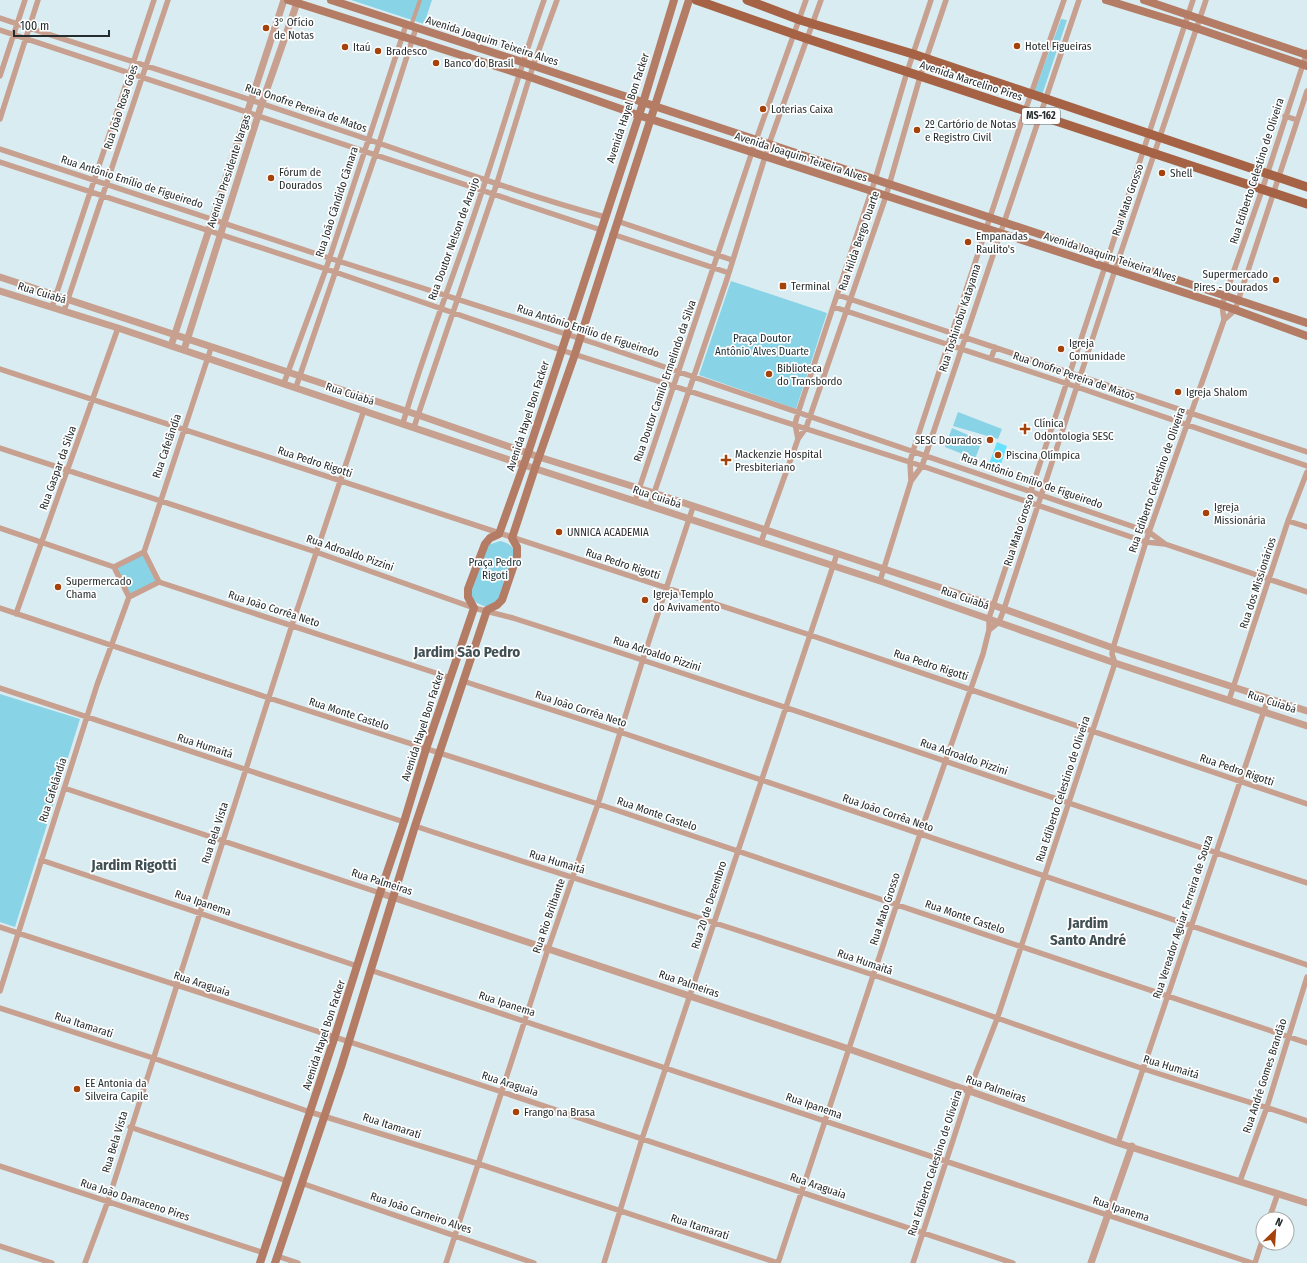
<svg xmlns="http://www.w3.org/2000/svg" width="1307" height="1263" font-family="'Fira Sans Condensed',sans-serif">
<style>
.green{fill:#89d3e6}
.water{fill:#69e2ff}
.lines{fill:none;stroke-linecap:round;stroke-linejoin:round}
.pedestrian{stroke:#c7a090;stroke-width:4}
.minor{stroke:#c7a090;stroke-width:5.5}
.tertiary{stroke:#c7a090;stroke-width:7}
.secondary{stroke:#b47c65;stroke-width:8}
.primary{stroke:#a66245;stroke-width:9}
.poi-dot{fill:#a5420a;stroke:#fff;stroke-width:1.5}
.labels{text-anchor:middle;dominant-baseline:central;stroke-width:3.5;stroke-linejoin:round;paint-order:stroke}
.shield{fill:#fff;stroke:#666b6d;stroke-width:1}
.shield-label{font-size:10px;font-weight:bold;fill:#252c2e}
.poi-label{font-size:11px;fill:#252c2e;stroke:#fff;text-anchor:start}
.street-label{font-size:11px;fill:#252c2e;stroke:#fff}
.park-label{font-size:11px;fill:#192f34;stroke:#fff}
.district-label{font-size:15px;font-weight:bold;fill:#405055;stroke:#fff}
</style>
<rect width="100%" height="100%" fill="#d9ecf1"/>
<path class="green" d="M351,0H432L424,24Z
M1061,19L1067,20L1042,95L1034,93Z
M731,281L827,313L796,409L699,375Z
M958,412L1002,429L998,439L953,426Z
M952,428L982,441L975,459L945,447Z
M500,541C509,543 513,546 516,556L500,600L487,607C478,604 472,602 471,592L488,545Z
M143,554L157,581L129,595L116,568Z
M0,694L80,719L15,927L0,922Z"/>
<path class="water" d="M997,442L1007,446L1000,467L989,464Z"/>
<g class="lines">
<path class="pedestrian" d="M411,26L420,0"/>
<path class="minor" d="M0,18C110,55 221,89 331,127C422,157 513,192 605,217
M0,30L601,230
M0,76L25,0
M1285,116L1297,120
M0,119L38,0
M0,149L329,258L597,344L1149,532L1165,544
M0,162L335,272L561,350L922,466L1146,542L1165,544L1307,592
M617,221L732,260
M612,234L729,273
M838,295L1307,452
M52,307L154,0
M834,307L1077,387L1307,466
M64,311L168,0
M1224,320L1235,310L1307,91
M991,359L995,347
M0,369L810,635L1307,804
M284,383L326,269L406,25
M296,387L375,156L416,28
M403,423C427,340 460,261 486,179C506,119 523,59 544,0
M414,427L497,183L533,66L557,0
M798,439L795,424L798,413L875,180L907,72L931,0
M0,448L316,552L474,608L513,618C779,703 1042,795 1307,883
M911,481L910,462L913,451L1025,111L1064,0
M635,501L756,140L806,0
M650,505L727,279L769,144L821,0
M1288,521L1307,527
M0,528L114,567
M761,542L798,439L806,428L886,196L920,77L946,0
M144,552L211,348
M144,552L159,582L129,597L114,567Z
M880,581L911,481L922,466L1079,0
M159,582L451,678
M0,608L269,698L598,804L1307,1043
M16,614L118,328
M989,630L999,622L1004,609L1115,270L1206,0
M463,681L620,732L1307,965
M0,688L404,822
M1229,700L1288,521L1307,472
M64,788L380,893
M415,826C555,873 697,916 837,963C939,996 1039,1034 1141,1068C1196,1086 1252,1102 1307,1121
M41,860L357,966
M0,927C166,983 333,1036 499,1091C671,1147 842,1206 1013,1263
M370,970L1252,1263
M0,991L97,685L129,597
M0,1008L153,1058L310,1112L479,1164L778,1263
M130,1127L287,1181
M1118,1143L1268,699
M0,1166L264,1253
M1240,1181L1267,1107L1307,977
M301,1183L534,1263
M1269,1219L1278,1193
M0,1246L52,1263
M277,1256L298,1263
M85,1263L108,1201L292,625L364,410
M446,1263L548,949L598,804L643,659L693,507
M604,1263L642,1139L837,554
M778,1263L920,834L983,654L989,630V618L1193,0
M913,1263L969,1091L997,1019L1021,947L1115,663L1112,654L1113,648L1149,532L1224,320L1222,305L1262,190L1307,52
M1255,1263L1263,1238"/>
<path class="tertiary" d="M0,277L418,415L539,457L654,493L993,605L1113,648L1307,711
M0,291L118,328L524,465L880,581L1115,663L1307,726
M171,346L284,0
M184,350L262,103L298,0
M380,893L849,1049L1118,1143L1307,1203
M1091,1263L1132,1146"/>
<path class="secondary" d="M288,0L530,77L638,115L1222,305L1307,336
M331,0L522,62L1307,323
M1106,0L1184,24L1307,66
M1144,0L1307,55
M260,1263L334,1039L380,893L404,822L426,749L474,608L468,597V589L485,544L490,538L499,534L528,453L643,103L674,0
M275,1263L341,1067L415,826L487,610L497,605L502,600L517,556V547L512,538L535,468L575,354L689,0"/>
<path class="primary" d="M696,0L808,39L1307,204
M747,0L800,20L913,54L1307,187"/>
</g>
<g class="poi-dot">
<circle cx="266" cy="28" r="4"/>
<circle cx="1017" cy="46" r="4"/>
<circle cx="345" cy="47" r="4"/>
<circle cx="378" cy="51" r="4"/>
<circle cx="436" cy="63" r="4"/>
<circle cx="763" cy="109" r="4"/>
<circle cx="917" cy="130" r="4"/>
<circle cx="1162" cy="173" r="4"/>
<circle cx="271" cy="178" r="4"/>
<circle cx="968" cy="242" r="4"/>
<circle cx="1276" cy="280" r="4"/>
<rect x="779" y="282" width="8" height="8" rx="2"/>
<circle cx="1061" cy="349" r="4"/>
<circle cx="769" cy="374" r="4"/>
<circle cx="1178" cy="392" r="4"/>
<path d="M1023 423h4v4h4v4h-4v4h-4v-4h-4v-4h4z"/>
<circle cx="990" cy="440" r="4"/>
<circle cx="998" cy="455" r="4"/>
<path d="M724 454h4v4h4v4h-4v4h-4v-4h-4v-4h4z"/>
<circle cx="1206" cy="513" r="4"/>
<circle cx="559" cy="532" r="4"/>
<circle cx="58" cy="587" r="4"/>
<circle cx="645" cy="600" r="4"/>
<circle cx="77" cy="1089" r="4"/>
<circle cx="516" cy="1112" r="4"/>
</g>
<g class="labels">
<rect class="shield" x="1022" y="108" width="38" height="16" rx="3"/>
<g class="shield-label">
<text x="1041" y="116">MS-162</text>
</g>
<g class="poi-label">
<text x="274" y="22">3° Ofício<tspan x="274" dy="13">de Notas</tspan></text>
<text x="1025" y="46">Hotel Figueiras</text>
<text x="353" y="47">Itaú</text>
<text x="386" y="51">Bradesco</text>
<text x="444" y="63">Banco do Brasil</text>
<text x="771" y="109">Loterias Caixa</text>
<text x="925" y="124">2º Cartório de Notas<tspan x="925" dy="13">e Registro Civil</tspan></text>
<text x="279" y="172">Fórum de<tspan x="279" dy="13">Dourados</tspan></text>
<text x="1170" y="173">Shell</text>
<text x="976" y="236">Empanadas<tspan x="976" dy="13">Raulito's</tspan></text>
<text x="1268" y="274" text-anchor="end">Supermercado<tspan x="1268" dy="13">Pires - Dourados</tspan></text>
<text x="791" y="286">Terminal</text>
<text x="1069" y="343">Igreja<tspan x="1069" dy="13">Comunidade</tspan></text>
<text x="777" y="368">Biblioteca<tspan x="777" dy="13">do Transbordo</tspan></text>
<text x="1186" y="392">Igreja Shalom</text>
<text x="1034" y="423">Clínica<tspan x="1034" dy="13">Odontologia SESC</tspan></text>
<text x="982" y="440" text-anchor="end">SESC Dourados</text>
<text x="735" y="454">Mackenzie Hospital<tspan x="735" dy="13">Presbiteriano</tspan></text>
<text x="1006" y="455">Piscina Olímpica</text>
<text x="1214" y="507">Igreja<tspan x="1214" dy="13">Missionária</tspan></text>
<text x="567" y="532">UNNICA ACADEMIA</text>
<text x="66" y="581">Supermercado<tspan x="66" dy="13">Chama</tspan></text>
<text x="653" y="594">Igreja Templo<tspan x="653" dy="13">do Avivamento</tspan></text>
<text x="85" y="1083">EE Antonia da<tspan x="85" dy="13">Silveira Capile</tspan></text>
<text x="524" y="1112">Frango na Brasa</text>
</g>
<g class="street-label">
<text transform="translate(492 41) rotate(18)">Avenida Joaquim Teixeira Alves</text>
<text transform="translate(971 81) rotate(18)">Avenida Marcelino Pires</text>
<text transform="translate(121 107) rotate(-72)">Rua João Rosa Góes</text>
<text transform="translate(306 108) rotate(19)">Rua Onofre Pereira de Matos</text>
<text transform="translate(628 108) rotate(-72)">Avenida Hayel Bon Facker</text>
<text transform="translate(801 157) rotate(18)">Avenida Joaquim Teixeira Alves</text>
<text transform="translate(229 171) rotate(-72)">Avenida Presidente Vargas</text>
<text transform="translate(1257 171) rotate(-72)">Rua Ediberto Celestino de Oliveira</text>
<text transform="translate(132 182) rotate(18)">Rua Antônio Emílio de Figueiredo</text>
<text transform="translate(1128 200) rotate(-71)">Rua Mato Grosso</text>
<text transform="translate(337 202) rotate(-72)">Rua João Cândido Câmara</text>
<text transform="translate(454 239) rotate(-70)">Rua Doutor Nelson de Araujo</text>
<text transform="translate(859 241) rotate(-71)">Rua Hilda Bergo Duarte</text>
<text transform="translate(1110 257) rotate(18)">Avenida Joaquim Teixeira Alves</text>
<text transform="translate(42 293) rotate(17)">Rua Cuiabá</text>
<text transform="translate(960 318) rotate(-72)">Rua Toshinobu Katayama</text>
<text transform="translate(588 331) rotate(18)">Rua Antônio Emílio de Figueiredo</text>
<text transform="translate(1074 376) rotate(19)">Rua Onofre Pereira de Matos</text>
<text transform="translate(665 381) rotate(-71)">Rua Doutor Camilo Ermelindo da Silva</text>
<text transform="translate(350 394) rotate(18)">Rua Cuiabá</text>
<text transform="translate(528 416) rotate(-72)">Avenida Hayel Bon Facker</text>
<text transform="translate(167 446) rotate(-71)">Rua Cafelândia</text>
<text transform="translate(315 462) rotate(18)">Rua Pedro Rigotti</text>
<text transform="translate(58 468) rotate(-70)">Rua Gaspar da Silva</text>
<text transform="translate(1157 480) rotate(-71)">Rua Ediberto Celestino de Oliveira</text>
<text transform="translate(1032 481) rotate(19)">Rua Antônio Emílio de Figueiredo</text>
<text transform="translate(657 497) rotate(18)">Rua Cuiabá</text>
<text transform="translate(1019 530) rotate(-72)">Rua Mato Grosso</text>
<text transform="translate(350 553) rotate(19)">Rua Adroaldo Pizzini</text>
<text transform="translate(623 564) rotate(18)">Rua Pedro Rigotti</text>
<text transform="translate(1258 583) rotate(-72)">Rua dos Missionários</text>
<text transform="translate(965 598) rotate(19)">Rua Cuiabá</text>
<text transform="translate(274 609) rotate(18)">Rua João Corrêa Neto</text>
<text transform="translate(657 654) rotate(18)">Rua Adroaldo Pizzini</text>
<text transform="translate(931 665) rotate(18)">Rua Pedro Rigotti</text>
<text transform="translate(1272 702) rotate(18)">Rua Cuiabá</text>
<text transform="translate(581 709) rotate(18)">Rua João Corrêa Neto</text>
<text transform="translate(349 714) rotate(18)">Rua Monte Castelo</text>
<text transform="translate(423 726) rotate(-72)">Avenida Hayel Bon Facker</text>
<text transform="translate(205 746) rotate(18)">Rua Humaitá</text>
<text transform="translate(964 757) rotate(19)">Rua Adroaldo Pizzini</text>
<text transform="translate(1237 770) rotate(19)">Rua Pedro Rigotti</text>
<text transform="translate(1063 789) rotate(-72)">Rua Ediberto Celestino de Oliveira</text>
<text transform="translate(53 790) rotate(-72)">Rua Cafelândia</text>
<text transform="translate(888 813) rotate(19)">Rua João Corrêa Neto</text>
<text transform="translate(657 814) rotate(19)">Rua Monte Castelo</text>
<text transform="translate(215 833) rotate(-72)">Rua Bela Vista</text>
<text transform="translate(557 862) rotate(17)">Rua Humaitá</text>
<text transform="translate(382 882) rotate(18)">Rua Palmeiras</text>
<text transform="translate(203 903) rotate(19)">Rua Ipanema</text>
<text transform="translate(709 905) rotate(-72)">Rua 20 de Dezembro</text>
<text transform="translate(885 909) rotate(-72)">Rua Mato Grosso</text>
<text transform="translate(549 916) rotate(-71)">Rua Rio Brilhante</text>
<text transform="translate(965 917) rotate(19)">Rua Monte Castelo</text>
<text transform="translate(1183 917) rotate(-72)">Rua Vereador Aguiar Ferreira de Souza</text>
<text transform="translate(865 962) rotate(19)">Rua Humaitá</text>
<text transform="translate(202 984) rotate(18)">Rua Araguaia</text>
<text transform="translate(689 984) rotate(19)">Rua Palmeiras</text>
<text transform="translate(507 1004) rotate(18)">Rua Ipanema</text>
<text transform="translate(84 1025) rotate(18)">Rua Itamarati</text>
<text transform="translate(324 1035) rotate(-72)">Avenida Hayel Bon Facker</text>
<text transform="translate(1171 1067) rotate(17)">Rua Humaitá</text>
<text transform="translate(1265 1076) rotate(-72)">Rua André Gomes Brandão</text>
<text transform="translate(510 1084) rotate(18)">Rua Araguaia</text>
<text transform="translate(996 1089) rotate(19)">Rua Palmeiras</text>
<text transform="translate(814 1106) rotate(19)">Rua Ipanema</text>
<text transform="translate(392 1126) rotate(18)">Rua Itamarati</text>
<text transform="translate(115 1142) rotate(-73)">Rua Bela Vista</text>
<text transform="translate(935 1163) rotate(-72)">Rua Ediberto Celestino de Oliveira</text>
<text transform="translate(818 1186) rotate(19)">Rua Araguaia</text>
<text transform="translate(135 1200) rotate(18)">Rua João Damaceno Pires</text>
<text transform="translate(1121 1209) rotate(18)">Rua Ipanema</text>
<text transform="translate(421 1213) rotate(19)">Rua João Carneiro Alves</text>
<text transform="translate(700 1227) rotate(18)">Rua Itamarati</text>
</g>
<g class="park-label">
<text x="762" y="338">Praça Doutor<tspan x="762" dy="13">Antônio Alves Duarte</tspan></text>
<text x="495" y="562">Praça Pedro<tspan x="495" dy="13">Rigoti</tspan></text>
</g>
<g class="district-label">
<text x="467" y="652">Jardim São Pedro</text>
<text x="134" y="865">Jardim Rigotti</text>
<text x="1088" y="923">Jardim<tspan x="1088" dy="17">Santo André</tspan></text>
</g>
</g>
<g transform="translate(1275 1231) rotate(25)"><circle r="19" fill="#ffffff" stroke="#a8abab"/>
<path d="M0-3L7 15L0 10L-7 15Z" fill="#a5420a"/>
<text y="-6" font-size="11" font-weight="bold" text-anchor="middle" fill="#252c2e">N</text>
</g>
<path d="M14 30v6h95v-6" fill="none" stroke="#252c2e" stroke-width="2"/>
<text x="20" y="30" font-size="12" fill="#252c2e" stroke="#ffffff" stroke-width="3" paint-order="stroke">100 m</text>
</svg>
